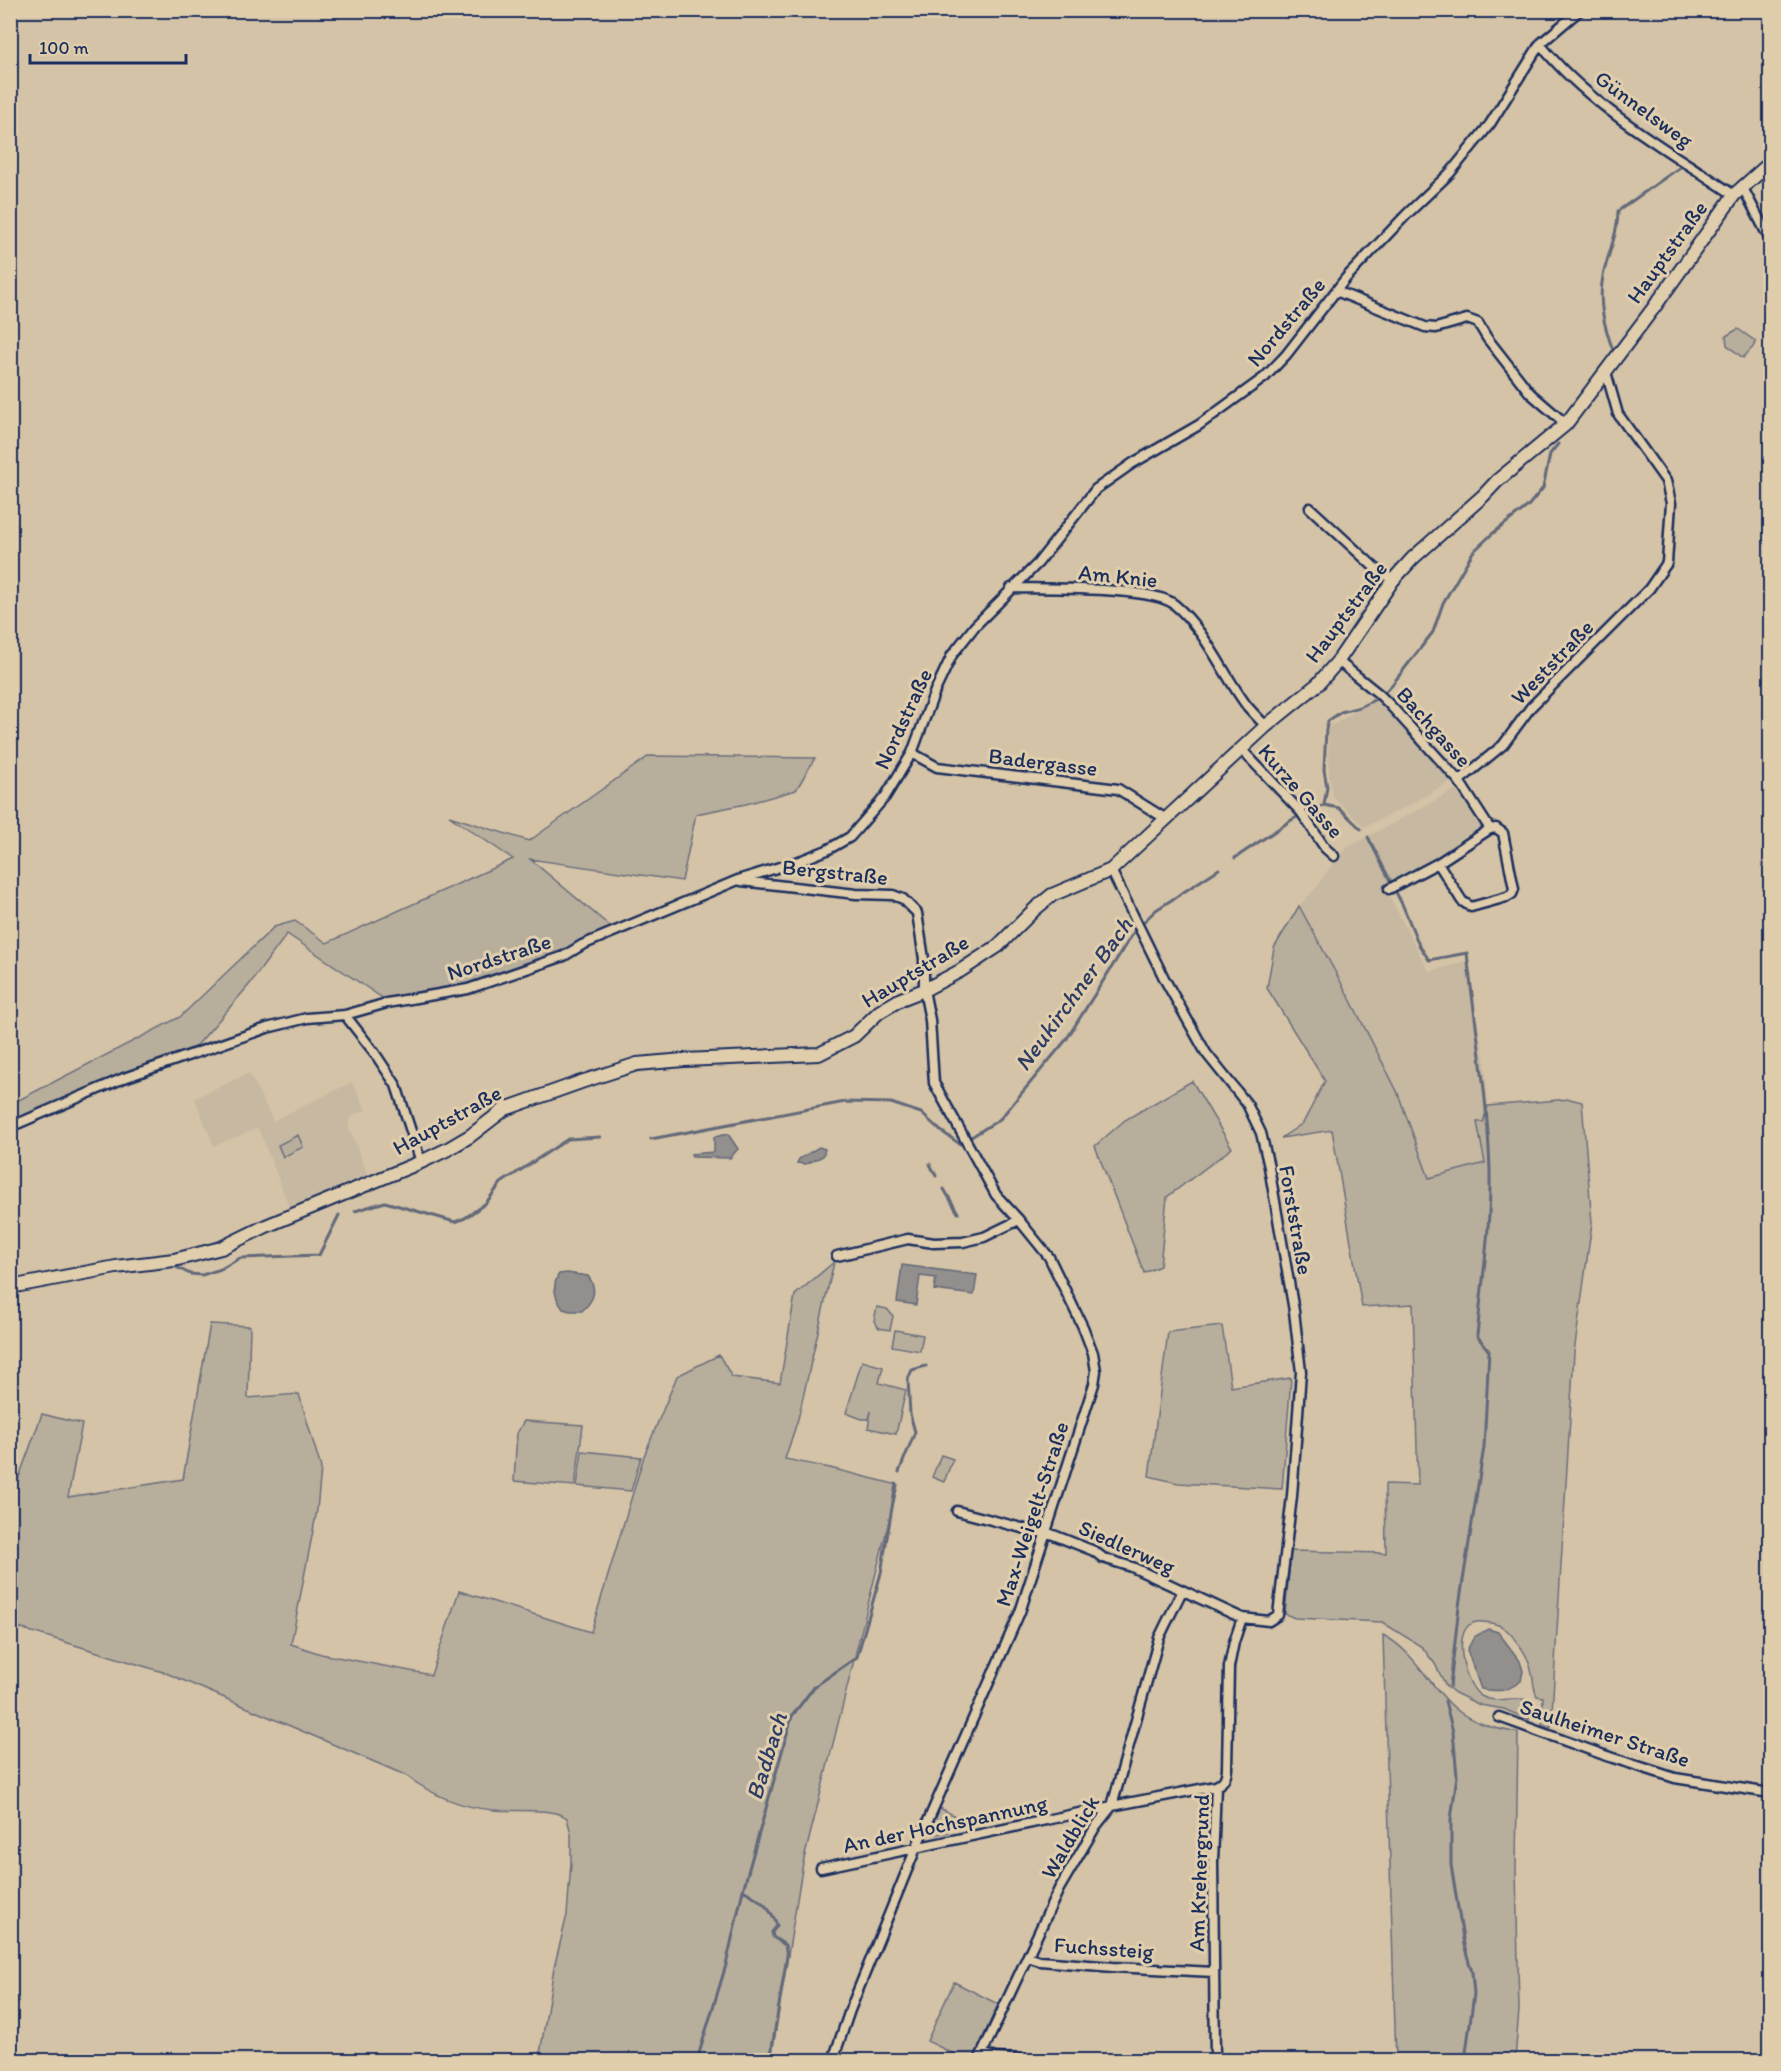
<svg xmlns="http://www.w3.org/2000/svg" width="1781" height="2071" font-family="Itim,sans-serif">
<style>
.built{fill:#c6b8a1}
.green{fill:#b8ae9c;stroke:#6a6e7d;stroke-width:1.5}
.water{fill:#928f8d;stroke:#62697a;stroke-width:1.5}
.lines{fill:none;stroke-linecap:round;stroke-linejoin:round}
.stream{stroke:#62697a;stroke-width:3}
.street-casing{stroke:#1b2f5e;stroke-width:13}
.secondary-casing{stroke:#1b2f5e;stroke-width:16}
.street{stroke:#e0cdab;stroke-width:8}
.secondary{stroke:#e0cdab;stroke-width:12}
.labels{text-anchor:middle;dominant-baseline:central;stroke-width:6;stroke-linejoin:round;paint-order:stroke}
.street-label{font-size:22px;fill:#1b2f5e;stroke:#e0cdab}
.water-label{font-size:24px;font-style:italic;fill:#2d3d65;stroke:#e0cdab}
</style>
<rect width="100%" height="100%" fill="#d4c3a6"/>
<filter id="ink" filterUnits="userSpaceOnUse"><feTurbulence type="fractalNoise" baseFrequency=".0167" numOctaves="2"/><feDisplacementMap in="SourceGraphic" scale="12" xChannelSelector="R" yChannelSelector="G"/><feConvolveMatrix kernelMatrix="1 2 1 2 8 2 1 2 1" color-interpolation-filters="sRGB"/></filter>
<g filter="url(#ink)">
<path class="built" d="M1378,698L1453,780L1404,808L1364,827L1333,796L1329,773L1328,728Z
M1460,787L1482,829L1386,890L1429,972L1466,961L1485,1062L1488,1106L1483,1123L1477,1122L1486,1163L1429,1178L1397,1091L1349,997L1299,906L1316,888L1335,860L1347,848Z
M249,1073L273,1121L352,1082L366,1110L352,1116L348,1125L368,1176L290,1208L258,1128L214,1146L195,1098Z"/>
<path class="green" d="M1738,329L1755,341V345L1743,358L1727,345L1726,336Z
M649,756L815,758L796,790L746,804L696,814L682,881L530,859L611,927L540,961L470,984L387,1001L287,934L249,985L193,1050L11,1124V1104L180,1017L274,927L295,921L327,943L513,859L449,816L529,841Z
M1299,906L1349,997L1397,1091L1429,1178L1485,1163L1477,1122H1483L1488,1106L1570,1099L1582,1102L1592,1223L1574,1353L1551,1728L1542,1725L1543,1697L1537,1696C1533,1688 1534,1682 1532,1674C1530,1662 1524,1650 1516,1641C1509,1631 1503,1625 1491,1623C1483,1622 1476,1620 1469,1625C1453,1638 1465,1686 1481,1696C1496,1705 1514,1694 1530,1701L1529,1720L1504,1709L1480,1705L1455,1693L1446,1686L1435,1664L1422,1647L1382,1622L1295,1618L1285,1614L1291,1551L1386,1553L1385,1484L1418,1485L1413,1304L1362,1307L1332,1130L1281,1138L1303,1123L1325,1081L1267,988L1274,948Z
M1192,1081L1232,1148L1167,1197L1160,1266L1144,1273L1095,1146L1125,1120Z
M298,1135L303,1147L283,1157L278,1145Z
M834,1262L798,1419L785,1459L830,1468L898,1485L803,1863L771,2060H539L554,1968L567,1915L571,1863V1834L567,1818C552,1807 514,1812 494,1810C461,1808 432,1795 405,1775L166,1673L16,1627L11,1628V1499L42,1414L82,1424L68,1497L183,1479L210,1324L250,1326L248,1398L299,1394L321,1468L317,1510L291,1644L321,1654L431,1675L459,1591L591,1632L644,1456L677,1376L719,1355L732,1377L780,1383L795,1295Z
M877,1307L887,1309L893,1316L890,1330L879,1328L874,1321Z
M1222,1326L1231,1387L1291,1378L1282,1489L1178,1483L1149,1476L1168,1332Z
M895,1330L923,1335L920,1351L892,1346Z
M862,1361L883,1367L879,1383L906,1390L896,1434L868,1428L871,1411L869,1419H862L846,1413Z
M524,1421L583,1425L575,1486L514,1481L517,1433Z
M582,1451L641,1457L631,1491L577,1486Z
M941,1455L953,1459L944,1482L932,1477Z
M1383,1635C1415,1651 1430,1688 1457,1710C1474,1724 1497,1729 1518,1733L1516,1868L1519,2010L1515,2060H1396Z
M940,1808L957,1817L949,1832L934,1835L931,1828Z
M954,1982L998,2004L973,2060H966L927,2041Z"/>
<path class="water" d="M728,1134L738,1149L730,1158L692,1157L691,1154L714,1152V1137Z
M819,1147L825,1149L823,1156L806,1164L797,1163L799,1159Z
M902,1265L977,1275L974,1295L934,1290L936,1278L920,1276L916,1305L897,1302Z
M567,1273L588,1276C598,1290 594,1300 582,1311H570L563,1309C555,1298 551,1286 559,1274Z
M1488,1629L1498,1632L1520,1661L1523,1671L1521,1681C1506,1692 1500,1692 1481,1689L1467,1650L1474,1637Z"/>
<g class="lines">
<path class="stream" d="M1613,350C1604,326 1598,302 1603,276C1608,253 1618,234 1618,211L1683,165
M1324,805L1339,808L1361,829
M1368,837L1403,906L1419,945L1429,960L1467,953C1475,1026 1488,1098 1490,1171C1491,1225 1482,1282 1477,1336L1489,1351L1484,1447L1459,1606L1450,1686
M1235,858L1293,819L1324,805L1327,787L1324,770L1326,729L1328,721L1341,712L1360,707L1378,698L1391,686L1433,632L1443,603L1473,552L1492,534L1528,506L1543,488L1550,454L1558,444
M651,1139L845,1102L891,1103L921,1113L941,1131L960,1144L1000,1119L1066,1040L1135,930L1156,910L1219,869
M930,1164L936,1176
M944,1189L958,1213
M355,1211L385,1202L455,1222L465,1218L486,1203L501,1183L568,1139L600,1137
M176,1267L190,1274L202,1275L221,1269L240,1258L319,1255L339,1215
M899,1472L915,1432L910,1414L908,1379L912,1370L926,1366
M1445,1701L1453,1732L1457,1776L1451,1819V1865L1464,1945L1472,1972L1474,1994L1465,2060
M743,1890C759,1899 772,1908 777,1926L772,1932L773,1937L785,1945L787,1956L770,2060
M697,2060L726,1965L743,1890L792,1716L814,1687L857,1657L881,1573L896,1484"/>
<g class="street-casing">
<path id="street" d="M1540,44C1591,108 1667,149 1734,195
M1742,186L1770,240
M1336,291L1425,327L1436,328L1467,319L1478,323L1487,338L1530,393L1566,424
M1310,508L1374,567L1393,580
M1011,588C1043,589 1154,586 1175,605C1206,631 1223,674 1247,706C1253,713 1260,720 1266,726
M1338,661L1379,694L1390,705L1459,781L1490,829L1438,863L1389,889
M1241,749L1301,812L1325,848L1334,856
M912,753L937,767L1118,789L1166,819
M1459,781L1503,745L1531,707L1649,589L1667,563L1671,503L1666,481L1618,414L1606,372
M1438,863L1462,901L1471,907L1507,897L1512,894L1514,889L1503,833L1496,828L1490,829
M741,881L856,894L893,895L903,899L917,913L924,959V990L930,1020L934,1083L996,1195L1019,1220L1049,1257L1083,1327L1093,1353L1096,1371L1094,1384L1020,1612L916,1848L850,2010L833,2060
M345,1015L374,1052L396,1085L421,1162
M10,1127L124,1078L267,1028L307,1018L345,1015L387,1003L468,989L564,956L582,945L738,880L802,860L827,850L850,837L885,797L912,753L935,691L952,655L975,626L1038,563L1096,489L1133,463L1199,425L1265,377L1286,355L1346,278L1406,215L1450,173L1490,124L1540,44L1580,10
M837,1256L908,1239L934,1243L963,1242L984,1237L1019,1220
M957,1511L1037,1532H1046L1094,1551L1103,1558L1132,1567L1242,1618L1269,1621L1278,1615L1292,1496L1301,1372L1294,1311L1269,1167L1261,1133L1247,1104L1206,1053L1165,980L1111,870
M1499,1717L1604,1755L1675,1778L1770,1793
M821,1868L1112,1806L1216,1786C1224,1782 1226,1778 1227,1769L1229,1667L1234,1642L1242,1618
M1028,1957L1040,1961L1113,1967L1214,1972
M983,2053L995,2058L1026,2060
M979,2060L1059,1889L1096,1826L1112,1806L1159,1638L1182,1591
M1215,2060L1213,1861L1216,1786"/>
</g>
<g class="secondary-casing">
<path id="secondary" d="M10,1287L116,1267L174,1260L221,1248L266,1226L421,1162L448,1149L470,1136L505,1109L581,1082L637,1064L684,1060L819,1054L854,1036L879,1012L901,999L924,990L960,971L998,946L1035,909L1052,895L1111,870L1266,726L1318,684L1338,661L1393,580L1413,558L1483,496L1497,481L1566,424L1655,306L1734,195L1770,163"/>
</g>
<use href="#street" class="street"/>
<use href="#secondary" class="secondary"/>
</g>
</g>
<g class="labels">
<g class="street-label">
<text transform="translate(1644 109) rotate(36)">Günnelsweg</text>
<text transform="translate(1667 252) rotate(-54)">Hauptstraße</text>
<text transform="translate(1286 322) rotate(-50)">Nordstraße</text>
<text transform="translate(1118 576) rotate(6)">Am Knie</text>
<text transform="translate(1346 612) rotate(-53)">Hauptstraße</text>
<text transform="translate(1552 662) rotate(-46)">Weststraße</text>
<text transform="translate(903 719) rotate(-65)">Nordstraße</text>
<text transform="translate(1434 727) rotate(48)">Bachgasse</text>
<text transform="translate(1043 762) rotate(7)">Badergasse</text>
<text transform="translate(1301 791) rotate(49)">Kurze Gasse</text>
<text transform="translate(835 872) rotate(6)">Bergstraße</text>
<text transform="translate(499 957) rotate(-18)">Nordstraße</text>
<text transform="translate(915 971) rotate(-31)">Hauptstraße</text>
<text transform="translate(447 1120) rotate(-29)">Hauptstraße</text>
<text transform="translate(1296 1220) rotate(80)">Forststraße</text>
<text transform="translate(1032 1514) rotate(-72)">Max-Weigelt-Straße</text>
<text transform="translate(1127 1547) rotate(24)">Siedlerweg</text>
<text transform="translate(1605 1733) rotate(18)">Saulheimer Straße</text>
<text transform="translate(945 1824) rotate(-12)">An der Hochspannung</text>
<text transform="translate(1070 1837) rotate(-59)">Waldblick</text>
<text transform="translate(1199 1873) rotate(-88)">Am Krehergrund</text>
<text transform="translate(1104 1948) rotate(4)">Fuchssteig</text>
</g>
<g class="water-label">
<text transform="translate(1073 994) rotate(-54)">Neukirchner Bach</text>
<text transform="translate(766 1756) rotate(-73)">Badbach</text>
</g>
</g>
<rect width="1781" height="2071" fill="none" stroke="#e0cdab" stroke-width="36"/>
<rect x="18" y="18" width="1745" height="2035" fill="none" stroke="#1b2f5e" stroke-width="2" filter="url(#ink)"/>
<path d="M30 54v9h156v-9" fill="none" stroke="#1b2f5e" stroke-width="3"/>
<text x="39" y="54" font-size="18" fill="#1b2f5e" stroke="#e0cdab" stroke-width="4.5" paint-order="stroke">100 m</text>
</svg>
